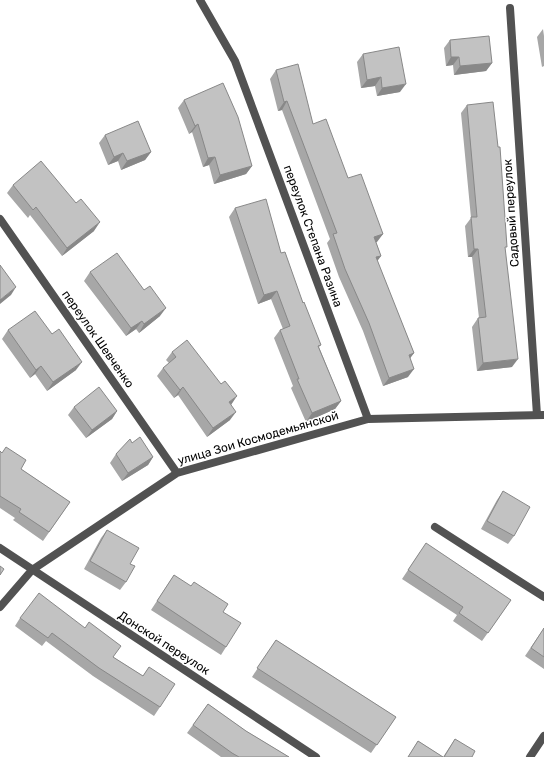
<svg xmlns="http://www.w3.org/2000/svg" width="544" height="757" font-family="Rubik,sans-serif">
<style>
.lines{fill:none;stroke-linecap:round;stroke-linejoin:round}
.minor{stroke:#525252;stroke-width:8}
.wall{fill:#a7a7a7}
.shaded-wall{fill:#888}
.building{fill:#c2c2c2;stroke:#888}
.labels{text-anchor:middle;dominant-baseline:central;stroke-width:3;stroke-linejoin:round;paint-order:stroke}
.street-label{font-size:12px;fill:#000;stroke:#fff}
</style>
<rect width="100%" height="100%" fill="#fff"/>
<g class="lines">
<path class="minor" d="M200,0L235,61L368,419
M510,8L537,415
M0,219L177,473
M435,527L544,597
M0,548L316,757
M0,607L32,570L177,473L368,419L544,415
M530,757L544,736"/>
</g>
<path class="wall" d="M543,29L544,36V66L542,67L537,37Z
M450,40L492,63L486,71L454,75L453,65L446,66L444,48Z
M363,54L400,92L377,96L375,86L361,88L357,62Z
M276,70L313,124L383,234L376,242L381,256L377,261L414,353L410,358L408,377L383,386L363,331L339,277L327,243L330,239L282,110L278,111L270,79Z
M184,100L252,166L246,174L214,184L209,165L203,167L192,132L189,134L178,108Z
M467,105L505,249L512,367L477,371L472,327L478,318H479L472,257H468L465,226L471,218L461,113Z
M105,135L151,152L145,160L121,170L118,161L108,165L99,143Z
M13,185L94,231L62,256L30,215L28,218L7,193Z
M235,208L281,253L321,345L319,347L341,401L335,409L306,422L291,388L293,386L274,338L280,330L283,329L271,299L258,304L229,217Z
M90,272L160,316L139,333L136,329L126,336L84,281Z
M8,330L76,370L47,391L35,374L30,378L2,339Z
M172,352L231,405L230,420L207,437L178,395L174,398L157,376L163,368L169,363L166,360Z
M74,407L117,411L112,419L86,438L68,415Z
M132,443L153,457L148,465L122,481L110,463L116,454Z
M0,451L21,469L70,502L43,541L13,520L15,518L0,508Z
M503,491L514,536L508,544L481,529L497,500Z
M107,530L126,582L120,590L84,569L101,538Z
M420,552L511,600L482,641L453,621L457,615L402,579Z
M174,575L223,612L226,647L221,655L151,610Z
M20,618L113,657L143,676L149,667L160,707L154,716L93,676L46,641L42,646L15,626Z
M544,628V669L525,656Z
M276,640L396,717L371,753L252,677Z
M208,704L246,731L289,757H221L187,733Z
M455,739L472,757H408L418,741L443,757Z"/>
<path class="shaded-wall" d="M451,57H459L453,65L446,66Z
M492,63L486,71L454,75L460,66Z
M381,77L375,86L361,88L367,80Z
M406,84L400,92L377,96L382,88Z
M287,101L282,110L278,111L284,102Z
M198,124L192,132L189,134L195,126Z
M151,152L145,160L121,170L127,161Z
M123,153L118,161L108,165L114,157Z
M215,157L209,165L203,167L208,158Z
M252,166L246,174L214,184L220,175Z
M100,222L94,231L62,256L67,248Z
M383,234L377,242L369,245L374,237Z
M474,249H478L472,257H468Z
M381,256L375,264L376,257Z
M16,287L11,295L0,304V300Z
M277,291L271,299L258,304L264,295Z
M166,308L160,316L139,333L144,324Z
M142,321L136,329L126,336L131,328Z
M414,353L408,361L409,355Z
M518,359L512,367L477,371L483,363Z
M82,362L76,370L47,391L53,382Z
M41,366L35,374L30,378L36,370Z
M414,369L408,377L383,386L389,378Z
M183,387L178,395L174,398L180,390Z
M237,396L231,405L229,402Z
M341,401L335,409L306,422L312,413Z
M117,411L112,419L86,438L92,430Z
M236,412L230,420L207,437L213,428Z
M153,457L148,465L122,481L128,473Z"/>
<path class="building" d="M489,36L492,63L460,66L459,57H451L450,40Z
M399,47L406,84L382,88L381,77L367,80L363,54Z
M298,64L313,124L326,119L348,178L361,174L383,234L374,237L381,256L376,257L414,353L409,355L414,369L389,378L369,323L345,269L333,234L337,233L287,101L284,102L276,70Z
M223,83L238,117L252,166L220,175L215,157L208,158L198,124L195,126L184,100Z
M493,102L498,147H500L507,247H505L518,359L483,363L478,318L486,317L478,249H474L471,217H477L467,105Z
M138,121L151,152L127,161L123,153L114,157L105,135Z
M41,161L76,203L81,199L100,222L67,248L36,207L33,210L13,185Z
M266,199L281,253L285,252L303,303L304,302L321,345L318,346L341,401L312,413L297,379H299L280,330L290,326L277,291L264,295L235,208Z
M117,253L144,290L150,286L166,308L144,324L142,321L131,328L90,272Z
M0,265L16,287L0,300Z
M35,311L52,334L59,329L82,362L53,382L41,366L36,370L8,330Z
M187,340L221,384L225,381L237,396L229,402L236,412L213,428L183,387L180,390L163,368L176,357L172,352Z
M99,387L117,411L92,430L74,407Z
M140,437L153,457L128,473L116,454L130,439L132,443Z
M6,447L26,460L21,469L70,502L49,532L19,512L21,509L0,496V451L2,453Z
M503,491L530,507L514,536L487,521Z
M107,530L139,548L130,564L135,566L126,582L90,561Z
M426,543L511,600L488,633L459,613L463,607L408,570Z
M0,566L4,569L0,575Z
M174,575L191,586L194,582L228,604L223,612L241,623L226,647L157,601Z
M39,593L85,628L89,622L121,646L113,657L143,676L149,667L175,684L160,707L99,668L52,633L48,638L20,618Z
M544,628V657L531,648Z
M276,640L396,717L377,745L257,668Z
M208,704L246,731L289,757H239L232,753L193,725Z
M455,739L475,751L472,757H444Z
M418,741L443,757H408Z"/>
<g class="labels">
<g class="street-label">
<text transform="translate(511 213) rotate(-94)">Садовый переулок</text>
<text transform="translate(313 236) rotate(70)">переулок Степана Разина</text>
<text transform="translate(98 339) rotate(55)">переулок Шевченко</text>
<text transform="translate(258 438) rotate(-16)">улица Зои Космодемьянской</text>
<text transform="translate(164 643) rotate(33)">Донской переулок</text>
</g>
</g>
</svg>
